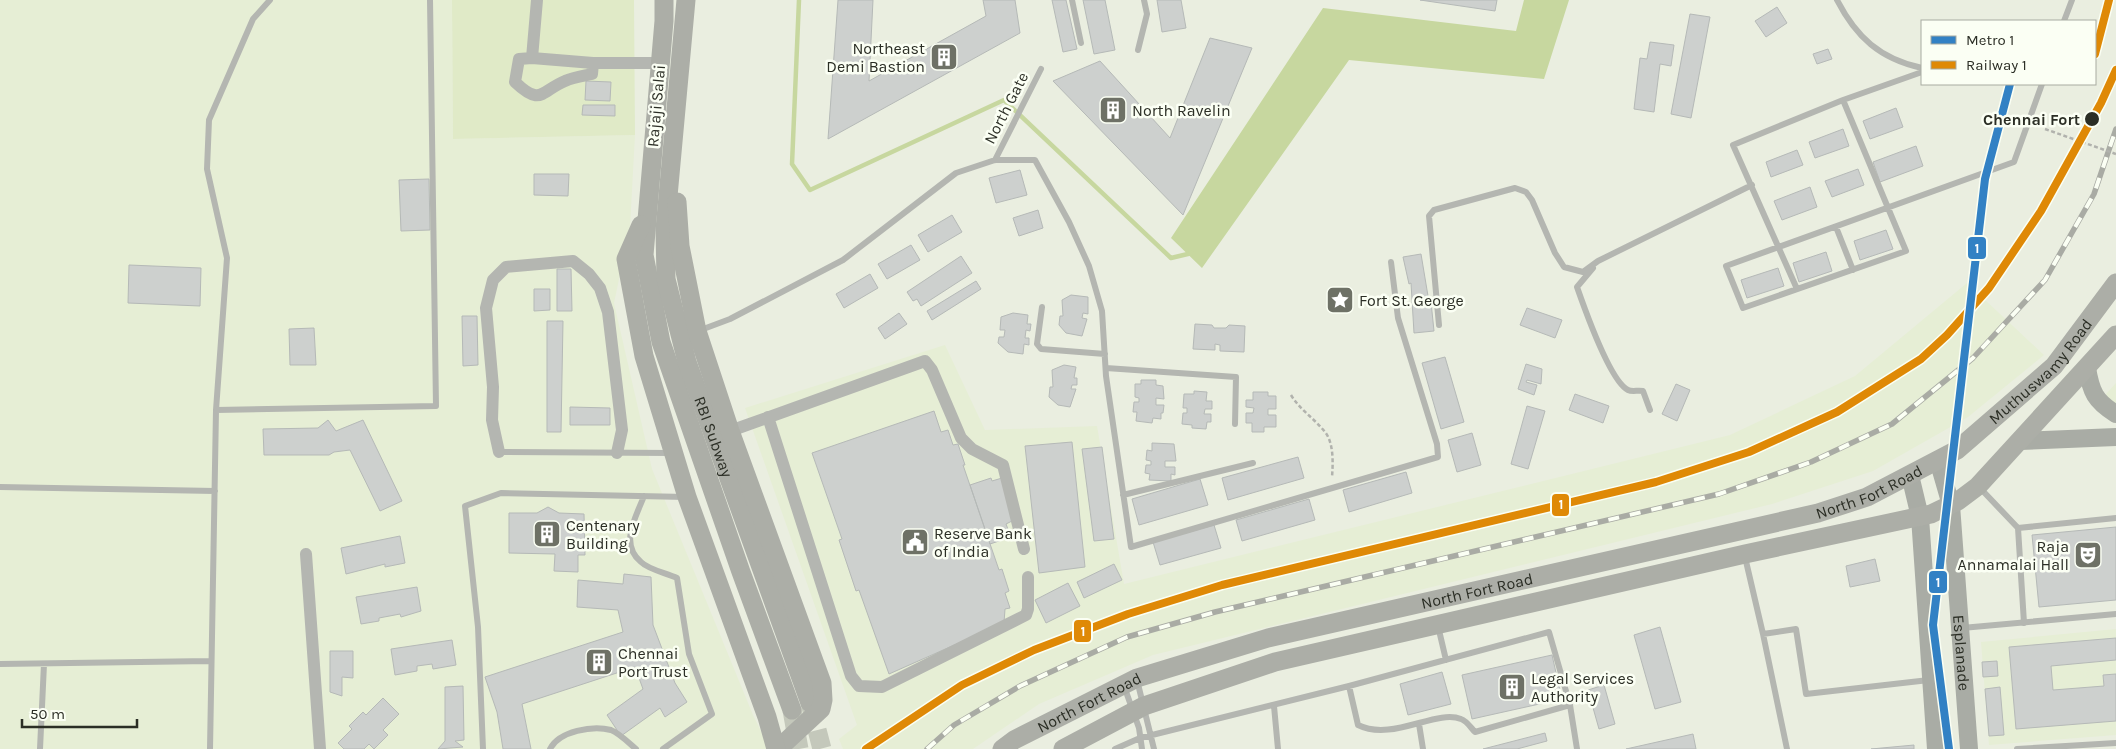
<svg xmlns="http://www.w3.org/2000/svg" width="2116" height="749" font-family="Karla,sans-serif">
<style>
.built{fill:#e6eed5}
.green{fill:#e0eac7}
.water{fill:#c7d79f}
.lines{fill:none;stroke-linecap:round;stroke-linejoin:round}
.stream{stroke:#c7d79f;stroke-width:4.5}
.building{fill:#cdd0ce;stroke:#b5b9b7}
.primary-tunnel{stroke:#c4c8bb;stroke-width:19;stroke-dasharray:19 9;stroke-linecap:butt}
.path{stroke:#b1b2ad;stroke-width:2.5;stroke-dasharray:4 2.5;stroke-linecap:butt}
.lane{stroke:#b4b6b1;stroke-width:6}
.street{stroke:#b4b6b1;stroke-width:12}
.secondary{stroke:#a9aca5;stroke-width:18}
.primary{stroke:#acaea7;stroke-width:19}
.rail-casing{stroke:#a9aba4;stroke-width:5.5}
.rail{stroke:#fbfff4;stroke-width:4;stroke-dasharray:11;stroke-linecap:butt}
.path-bridge{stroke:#b1b2ad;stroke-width:2.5;stroke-dasharray:4 2.5;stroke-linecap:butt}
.rail-1-casing{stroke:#fbfff4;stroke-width:11}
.rail-1{stroke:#df8906;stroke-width:8}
.metro-1-casing{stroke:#fbfff4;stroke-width:11}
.metro-1{stroke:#3281c4;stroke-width:8}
.stop-dot{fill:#2b2e25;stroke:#fbfff4;stroke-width:2}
.labels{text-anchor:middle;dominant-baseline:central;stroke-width:5;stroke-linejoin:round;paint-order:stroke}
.poi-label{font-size:16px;fill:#2b2e25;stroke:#fbfff4;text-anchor:start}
.street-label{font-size:16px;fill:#2b2e25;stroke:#fbfff4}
.stop-label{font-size:16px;font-weight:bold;fill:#2b2e25;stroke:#fbfff4;text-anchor:end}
.line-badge{stroke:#fbfff4;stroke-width:2}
.badge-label{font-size:14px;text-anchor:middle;font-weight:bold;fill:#fff}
</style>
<rect width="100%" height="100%" fill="#eaeee0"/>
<path class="built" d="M0,0H452L453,139L635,135L630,227L614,303L652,469L753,715L770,749H0Z
M1967,283L2044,355L1968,417L1873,471L1772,504L1153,655L1039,704L973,749H843L839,739L857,725L745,408L945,345L985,430L1097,426L1124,584L1730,435L1855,376Z
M2116,383V407L2113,406L2106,394Z
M2116,629V735L1989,745L1981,642Z"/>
<path class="green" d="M452,0H634L635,135L453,139Z"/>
<path class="water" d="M1524,0H1569L1544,79L1349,60L1202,268L1171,238L1323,8L1516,31Z"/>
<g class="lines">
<path class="stream" d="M799,0L792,164L810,190L1004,100L1171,258L1192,253"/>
</g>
<path class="building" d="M838,0H873L869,81L986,16L983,0H1015L1020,33L828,139Z
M1052,0H1066L1077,49L1063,52Z
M1083,0H1105L1115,50L1094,54Z
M1157,0H1181L1186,28L1162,32Z
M1420,0H1497L1495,11Z
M1777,7L1787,23L1766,37L1755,21Z
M1690,14L1710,17L1691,118L1671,114Z
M1210,38L1252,48L1183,215L1053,81L1100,61L1170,138Z
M1650,42L1674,45L1671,66L1660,64L1654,112L1634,109L1640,58L1647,59Z
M1828,49L1832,59L1817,64L1813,54Z
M586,81L611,82L610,101L585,100Z
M583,105H615V116L582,115Z
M1896,108L1903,127L1870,139L1863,121Z
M1843,129L1849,146L1815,158L1809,142Z
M1916,146L1923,166L1880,182L1873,162Z
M1797,150L1803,165L1771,177L1766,162Z
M1858,169L1864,185L1832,197L1825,181Z
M1020,170L1027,195L996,203L989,178Z
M534,174H569L568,196L534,195Z
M429,179L430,230L401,231L399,180Z
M1810,187L1817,207L1782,220L1774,201Z
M1038,210L1043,228L1019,236L1013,218Z
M952,215L962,232L928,252L918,235Z
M1886,230L1893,249L1860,260L1854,241Z
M911,245L920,260L887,279L878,264Z
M1826,252L1832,271L1799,282L1793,263Z
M1421,254L1429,302H1431L1434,331L1414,333L1411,283L1409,284L1403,257Z
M961,256L972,273L921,306L917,299L913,301L907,292Z
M129,265L201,268L200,306L128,303Z
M1778,268L1784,286L1747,298L1741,280Z
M557,269H571L572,311H557Z
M870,274L878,288L844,308L836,294Z
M976,281L981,289L932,320L927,311Z
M534,289H550V310L534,311Z
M1071,295L1088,297V314L1083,313L1082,318L1087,319L1082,336L1066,333L1059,325L1060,316H1063L1062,300Z
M1527,308L1562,320L1555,338L1520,325Z
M899,313L907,324L885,339L878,328Z
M1013,313L1028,315L1027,324H1031L1030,331L1026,330L1025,338H1029V345L1024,344L1023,354L1008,352L998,343L999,337H1004L1005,330H1000L1001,317Z
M462,316H477L478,365L463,366Z
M547,321H563L561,432H547Z
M1195,324L1212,325L1214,328H1226L1229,325L1245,326L1244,352L1220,351V345L1215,344V350L1193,349Z
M314,328L316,365H290L289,329Z
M1445,357L1464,422L1441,429L1422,363Z
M1526,364L1542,369L1541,384L1527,380L1526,382L1537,385L1534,395L1518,389Z
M1064,365L1076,367L1074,378H1077V385H1072L1071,389H1076L1070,407L1058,405L1049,397L1050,387H1053L1052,370Z
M1141,380H1156V385L1163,386L1164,399L1156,398V405H1164L1163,413H1161V419L1153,418L1152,423L1136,421L1137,412H1133L1134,402H1139V398L1135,397V384H1141Z
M1676,384L1690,390L1677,421L1662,414Z
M1194,391L1207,392L1206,401H1212V409H1205L1204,414H1211V422H1207L1206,429L1192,428V425L1182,424L1183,413H1187V408H1183L1184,394H1194Z
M1253,392H1268V396H1276V409H1268V415H1276V427H1264V432H1252V423H1246V413H1253L1254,408L1246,407V400H1253Z
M1575,394L1609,406L1603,423L1569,410Z
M1527,406L1545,411L1528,469L1511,464Z
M570,407L610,408V425H570Z
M934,411L941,432L948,430L953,445L958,444L965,465H963L999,570L1002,569L1009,591L1005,593L1010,608L1005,609L1004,623L889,674L859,590L856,591L839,540L842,539L812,453Z
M328,420L336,431L363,420L402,501L380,511L350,450L334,452L329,455H264L263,429L318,428Z
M1472,433L1481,465L1457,472L1448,440Z
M1072,442L1085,567L1039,573L1025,446Z
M1152,443L1174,444L1176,461H1165V467H1175V475L1171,474V481L1149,480L1150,474L1145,473L1146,465H1151V461L1146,460L1147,450L1152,451Z
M1102,447L1114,539L1094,541L1082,449Z
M1298,457L1304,478L1228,500L1222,478Z
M1406,472L1412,493L1349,512L1343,490Z
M991,478L992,481L1002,478L1014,520L1006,524L1011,537L990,544L970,485Z
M1200,479L1208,505L1139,525L1132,499Z
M1309,499L1315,520L1242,541L1236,520Z
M548,507L559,513L584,514L585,555H578V572L554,571L555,554L509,553V513H537Z
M1214,525L1221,548L1160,565L1153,542Z
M2116,527V600L2039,607L2032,535Z
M400,536L405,563L385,567V564L346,574L341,548Z
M1875,559L1880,581L1850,587L1846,566Z
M1114,564L1122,580L1084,598L1077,582Z
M624,574L651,577L653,625L675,683L687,702L665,717L660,708L621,736L607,715L643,689L635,667L522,704L531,749H503L497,712L485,677L623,632L618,610L577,607L578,580L623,584Z
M1068,583L1080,606L1046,623L1035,600Z
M417,587L421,611L401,617L400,614L379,618V621L361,624L356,597Z
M1660,627L1681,702L1655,709L1634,635Z
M2116,638V660L2051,666L2053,690L2104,686L2103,675L2116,674V721L2016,729L2009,647Z
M452,640L456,665L433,669L432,664L417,666V671L395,675L391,649Z
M330,651H353V678L342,677V696L330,692Z
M1552,655L1562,699L1472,719L1462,675Z
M1997,661L1998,676L1983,677L1982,662Z
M1442,672L1451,704L1408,715L1400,684Z
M1604,685L1615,724L1599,729L1588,690Z
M463,686L464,740L455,741L463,747L438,749L445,741V687Z
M2000,687L2004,735L1989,736L1985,689Z
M383,698L399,714L383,730L388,735L374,749L369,744L364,749H344L338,743L352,729L349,726L363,712L366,715Z
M1545,733L1547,741L1517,749H1483Z
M1693,734L1696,749H1626Z
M1914,745V749H1871Z"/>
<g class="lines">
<path class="primary-tunnel" d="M810,703L822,749
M792,710L799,749"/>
<path class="path" d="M1291,395C1300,410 1314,418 1325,432C1334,443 1333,464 1332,477"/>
<path class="lane" d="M1072,0L1081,43
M1837,0C1856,37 1880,59 1922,68
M2064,21L2072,0
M1138,50L1147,14L1144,0
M1843,100L1906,251L1743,308L1726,266L2014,162L2042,84
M995,160L1041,69
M1836,227L1853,270
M1593,268L1577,287C1584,307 1610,381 1628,390C1632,392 1638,390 1643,391L1650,410
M1797,289L1733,145L1843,100L1922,72
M1042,307L1037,344L1041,349L1105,354
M1439,325L1429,216L1434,210L1515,188L1526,192L1532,200L1555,253L1564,267L1583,272L1598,261L1752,185
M698,331L730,319L843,260L956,173L995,160H1035L1069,222L1089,266L1102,311L1106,376L1131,547L1438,457L1437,444L1398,318L1391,262
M1106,368L1236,377L1235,424
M216,410L227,258L207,169L209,120L253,19L270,0
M499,452L672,453
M0,487L215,491
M1980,488L2018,528L2116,518
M1123,495L1253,463
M644,496C636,517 619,544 641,562C649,570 667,573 677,578L689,654L712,714L663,749
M2018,528L2024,623
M1745,557L1763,634L1796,629L1806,694L1929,680
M1438,626L1446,660
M1962,628L2116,614
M1763,634L1787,749
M0,664L210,661
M1137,680L1154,749
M1124,686L1139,728L1142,749
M1349,686L1358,725C1392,742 1436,709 1461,719C1467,721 1471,728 1475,732L1570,705L1577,749
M1274,706L1278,749
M1419,724L1423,749
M40,749L44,664
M210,749L216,410L436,406L430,0
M483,749L478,627L465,506L501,493L686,497
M550,749C559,731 593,725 611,730C619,733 629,743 636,749
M1115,749L1140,738L1349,686L1549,632L1570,705
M2017,749L2116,743"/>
<path class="street" d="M537,0L532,58L519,59L515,82C541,107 541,91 565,81C574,77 583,76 592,74L593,63H660
M532,58L593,63
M768,417L851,676L859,686L882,687L1026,615L1028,609V577
M730,431L925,361L932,370L961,438L972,449L1003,465L1024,549
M499,452L492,420L493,387L486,308L493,280L506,267L573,261L589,274L600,288L608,312L622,430L617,453
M306,554L320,749"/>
<g class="secondary">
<path d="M2087,368C2091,392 2095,401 2116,414"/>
<path d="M2020,441L2116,437"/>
<path id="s1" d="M1938,460L1951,505L1969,749"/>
<path d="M1910,475L1920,517L1936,749"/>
</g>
<g class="primary">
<path d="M664,0V21L644,255L661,342L741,572L792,710"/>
<path id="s2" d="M686,0L665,229L666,279L687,362L810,703"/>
<path d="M677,202L680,246L697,331L730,431L822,683L823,700L821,709L778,749"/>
<path d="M641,225L626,259L644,356L687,497L767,717L776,749"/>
<path id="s3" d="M1002,749L1014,740L1137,678L1268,638L1818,513L1867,497L1957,450L2054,366L2116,283"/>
<path d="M1063,749L1144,706L1275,662L1745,554L1931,514L1958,501L1978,486L2116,335"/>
</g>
<g class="rail-casing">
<path id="rail" d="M927,749L954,725L1020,686L1127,637L1215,612L1719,494L1811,462L1892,424L1973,358L2045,280L2094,194L2116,129"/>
</g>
<use href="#rail" class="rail"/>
<path class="path-bridge" d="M2045,129L2116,154"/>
<g class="rail-1-casing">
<path id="rail-1" d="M2095,54L2109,0
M866,749L962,685L1034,650L1128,614L1222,585L1656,482L1749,452L1837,412L1921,359L1947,335L1989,288L2041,211L2101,103L2116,70"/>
</g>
<use href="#rail-1" class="rail-1"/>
<g class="metro-1-casing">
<path id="metro-1" d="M1949,749L1933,625L1985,179L2010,84"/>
</g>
<use href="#metro-1" class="metro-1"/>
</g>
<defs>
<g id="building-square" transform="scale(1.4375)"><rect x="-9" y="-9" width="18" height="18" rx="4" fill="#6e7166" stroke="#fbfff4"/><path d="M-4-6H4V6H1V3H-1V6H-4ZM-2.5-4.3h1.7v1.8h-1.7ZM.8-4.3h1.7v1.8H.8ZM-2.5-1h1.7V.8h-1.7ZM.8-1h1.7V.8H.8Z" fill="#fff"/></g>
<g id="sight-square" transform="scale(1.4375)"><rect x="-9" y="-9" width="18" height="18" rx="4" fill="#6e7166" stroke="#fbfff4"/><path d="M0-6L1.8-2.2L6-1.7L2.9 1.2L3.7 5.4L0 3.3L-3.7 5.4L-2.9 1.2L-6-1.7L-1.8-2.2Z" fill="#fff"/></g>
<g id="civic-square" transform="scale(1.4375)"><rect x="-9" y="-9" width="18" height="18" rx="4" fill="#6e7166" stroke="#fbfff4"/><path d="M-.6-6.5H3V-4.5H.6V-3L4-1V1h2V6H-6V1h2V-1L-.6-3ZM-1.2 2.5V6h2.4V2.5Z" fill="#fff"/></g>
<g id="theatre-square" transform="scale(1.4375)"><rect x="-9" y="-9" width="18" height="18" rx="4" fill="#6e7166" stroke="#fbfff4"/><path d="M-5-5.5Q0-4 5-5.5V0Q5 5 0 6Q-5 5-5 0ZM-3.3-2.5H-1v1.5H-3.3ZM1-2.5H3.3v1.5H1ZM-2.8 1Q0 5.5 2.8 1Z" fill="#fff"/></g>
</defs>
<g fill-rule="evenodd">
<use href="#building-square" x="944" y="57"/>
<use href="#building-square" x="1113" y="110"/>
<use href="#sight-square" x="1340" y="300"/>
<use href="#building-square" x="547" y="534"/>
<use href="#civic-square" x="915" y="542"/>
<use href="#theatre-square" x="2088" y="555"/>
<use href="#building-square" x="599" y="662"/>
<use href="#building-square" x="1512" y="687"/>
</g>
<circle class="stop-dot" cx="2092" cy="119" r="8"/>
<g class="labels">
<g class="poi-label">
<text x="925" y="48" text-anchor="end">Northeast<tspan x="925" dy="18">Demi Bastion</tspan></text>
<text x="1132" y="110">North Ravelin</text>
<text x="1359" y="300">Fort St. George</text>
<text x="566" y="525">Centenary<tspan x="566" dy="18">Building</tspan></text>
<text x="934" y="533">Reserve Bank<tspan x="934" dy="18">of India</tspan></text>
<text x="2069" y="546" text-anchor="end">Raja<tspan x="2069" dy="18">Annamalai Hall</tspan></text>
<text x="618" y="653">Chennai<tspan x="618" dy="18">Port Trust</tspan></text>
<text x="1531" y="678">Legal Services<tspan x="1531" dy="18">Authority</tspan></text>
</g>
<g class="street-label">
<text transform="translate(656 106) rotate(-85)">Rajaji Salai</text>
<text transform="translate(1006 108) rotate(-63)">North Gate</text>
<text stroke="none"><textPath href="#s3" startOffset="1122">Muthuswamy Road</textPath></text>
<text stroke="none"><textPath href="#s2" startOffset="445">RBI Subway</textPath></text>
<text stroke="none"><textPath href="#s3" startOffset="909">North Fort Road</textPath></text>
<text stroke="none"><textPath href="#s3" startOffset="504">North Fort Road</textPath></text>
<text stroke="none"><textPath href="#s1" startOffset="195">Esplanade</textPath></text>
<text stroke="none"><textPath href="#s3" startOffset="99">North Fort Road</textPath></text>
</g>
<g class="stop-label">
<text x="2080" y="119">Chennai Fort</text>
</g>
</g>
<g class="line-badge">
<rect x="1967" y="236" width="20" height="24" rx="5" fill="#3281c4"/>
<rect x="1551" y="493" width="19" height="24" rx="5" fill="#df8906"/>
<rect x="1928" y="570" width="20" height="24" rx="5" fill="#3281c4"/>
<rect x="1073" y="619" width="19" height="24" rx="5" fill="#df8906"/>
</g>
<g class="badge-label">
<text x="1977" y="253">1</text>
<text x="1561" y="509">1</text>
<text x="1938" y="587">1</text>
<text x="1083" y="636">1</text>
</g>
<rect x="1921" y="20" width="175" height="65" fill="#fbfff4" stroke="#a8aba1"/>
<rect x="1931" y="36" width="25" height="8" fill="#3281c4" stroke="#a8aba1"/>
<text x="1966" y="45" font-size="15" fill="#2b2e25">Metro 1</text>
<rect x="1931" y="61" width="25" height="8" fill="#df8906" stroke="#a8aba1"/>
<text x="1966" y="70" font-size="15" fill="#2b2e25">Railway 1</text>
<path d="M22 719v8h115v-8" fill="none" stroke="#2b2e25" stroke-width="2.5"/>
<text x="30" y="719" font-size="15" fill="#2b2e25" stroke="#fbfff4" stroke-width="4" paint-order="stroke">50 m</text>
</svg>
